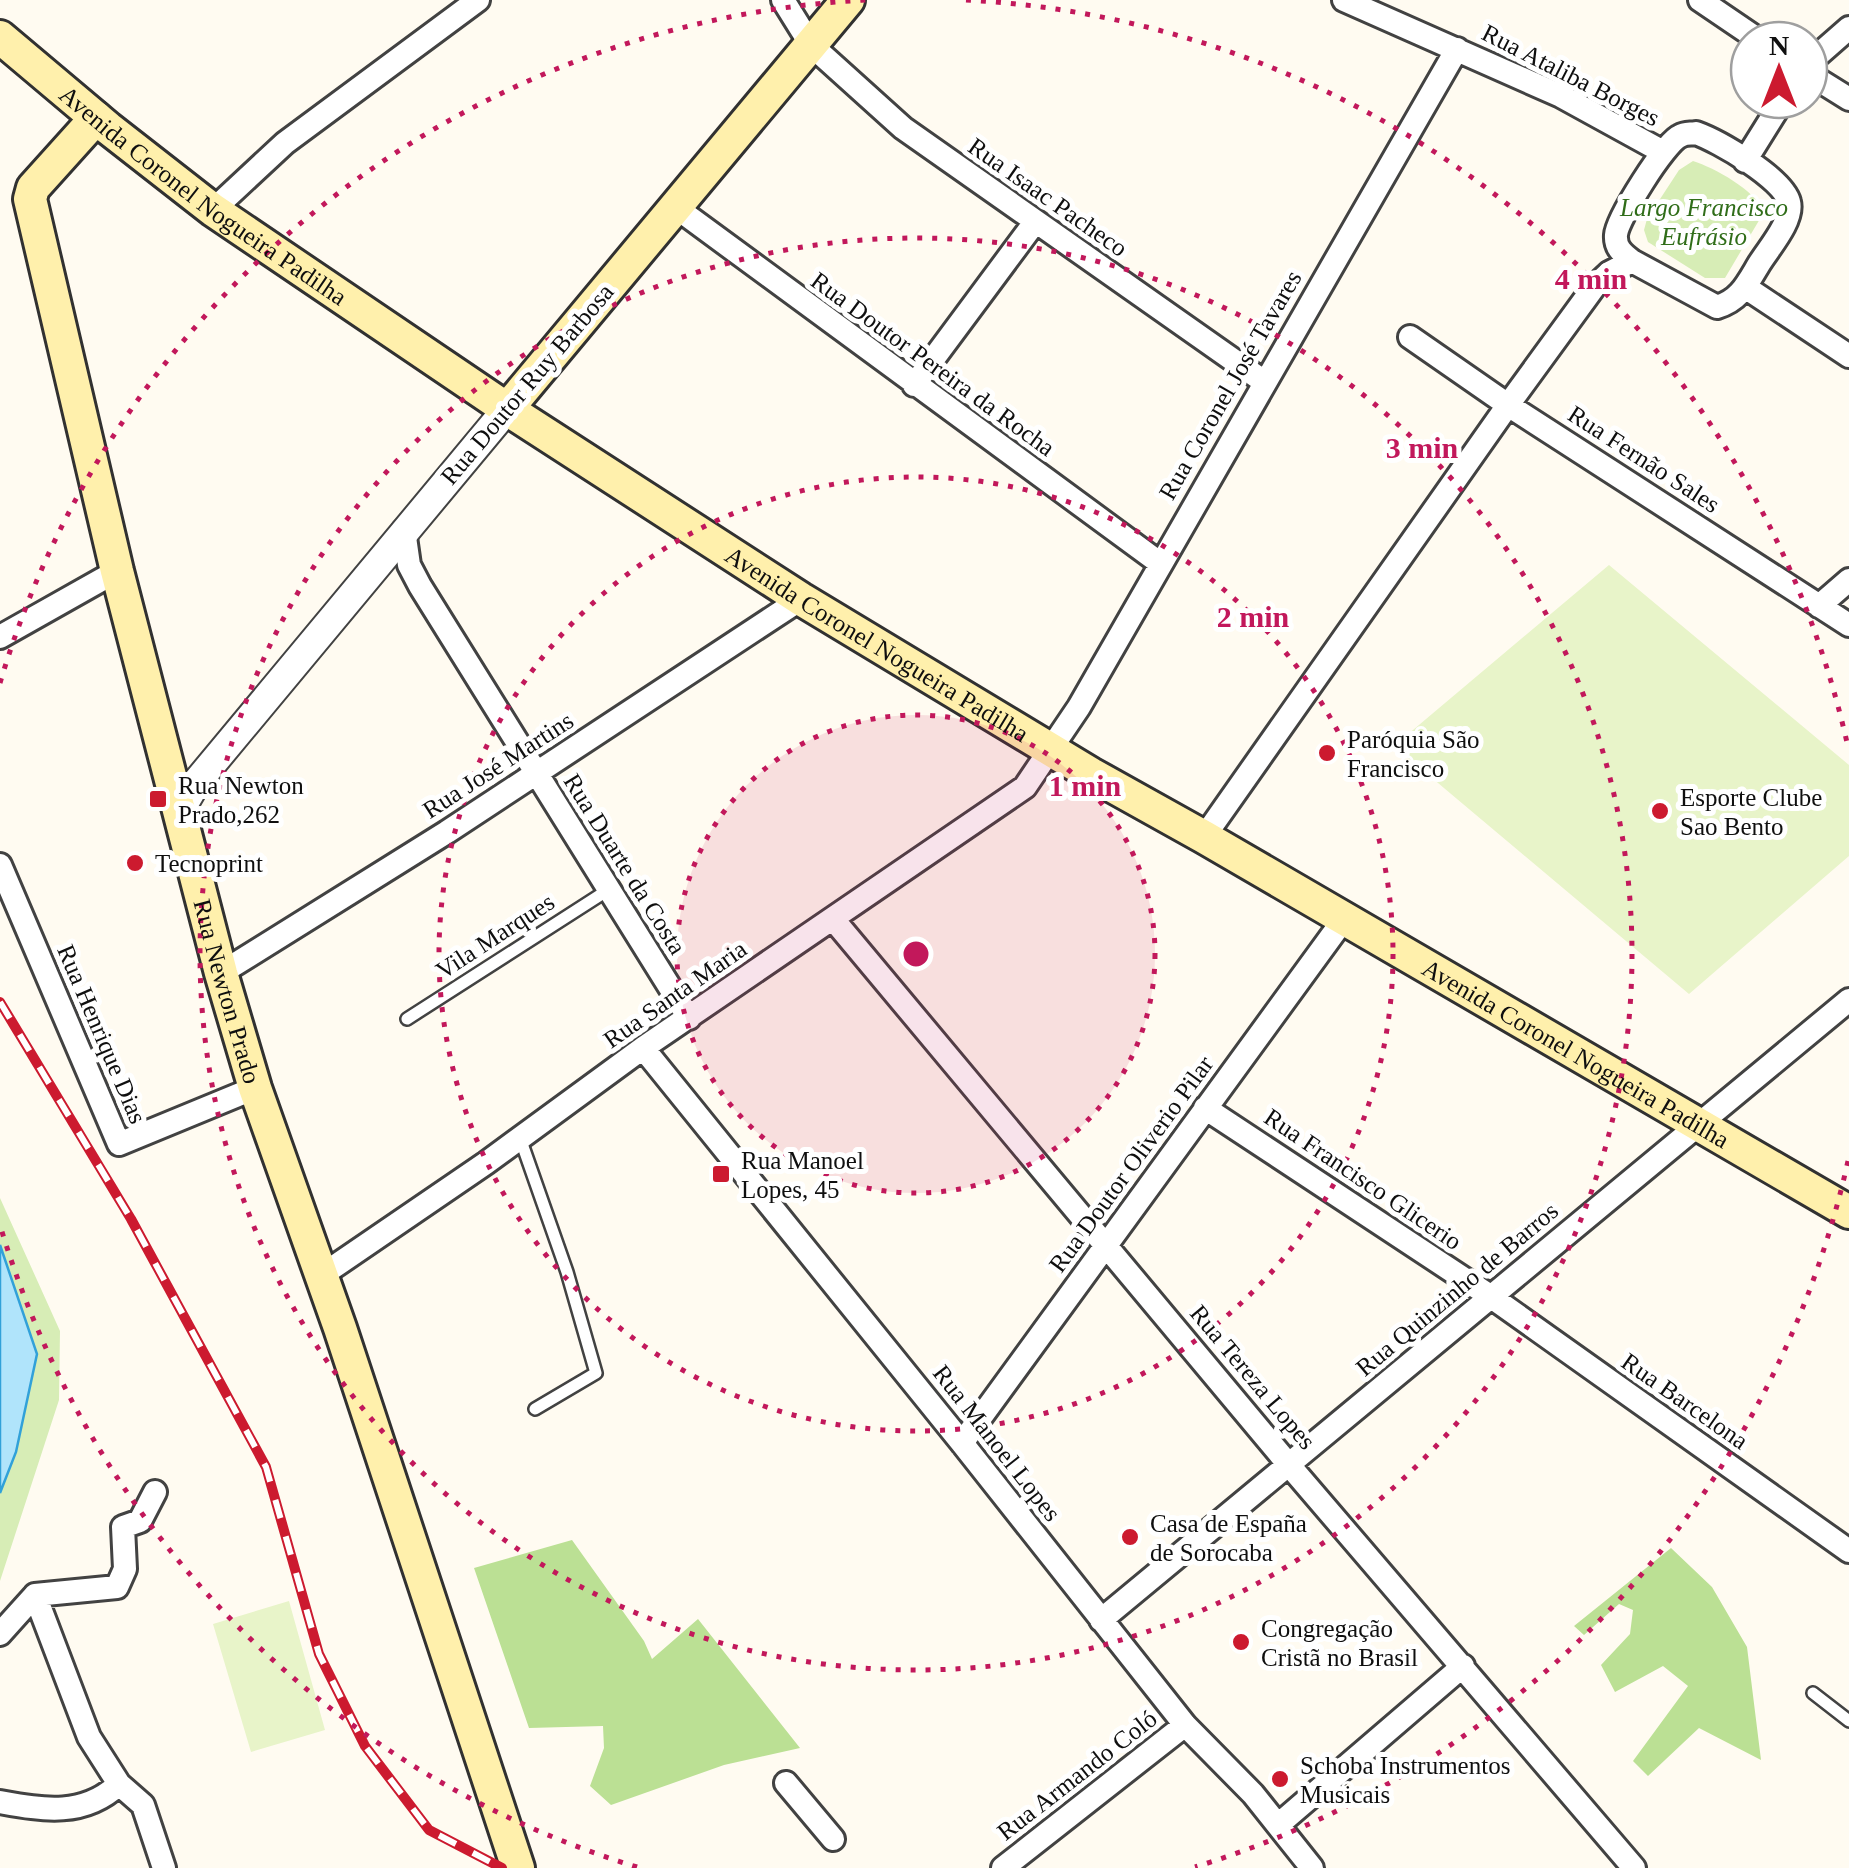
<svg xmlns="http://www.w3.org/2000/svg" width="1849" height="1868" font-family="Georgia,serif">
<style>
.green{fill:#d7edb6}
.forest{fill:#bbe094}
.pitch{fill:#e8f4c9}
.water{fill:#b0e4fb;stroke:#31a1d9;stroke-width:2.5}
.lines{fill:none;stroke-linecap:round;stroke-linejoin:round}
.service-casing{stroke:#424242;stroke-width:16}
.minor-casing{stroke:#424242;stroke-width:28}
.tertiary-casing{stroke:#424242;stroke-width:32}
.secondary-casing{stroke:#313131;stroke-width:38}
.service{stroke:#fff;stroke-width:11}
.minor{stroke:#fff;stroke-width:22}
.tertiary{stroke:#fff;stroke-width:28}
.secondary{stroke:#fff0ac;stroke-width:32}
.rail-casing{stroke:#cc1a2f;stroke-width:10}
.rail{stroke:#fff;stroke-width:6;stroke-dasharray:19;stroke-linecap:butt}
.ring{fill:none;stroke:#c2185b;stroke-width:5;stroke-dasharray:5 10}
.poi-dot{fill:#cc1a2f;stroke:#fff;stroke-width:4}
.labels{text-anchor:middle;dominant-baseline:central;stroke-width:10;stroke-linejoin:round;paint-order:stroke}
.street-label{font-size:25px;fill:#0f0f0f;stroke:#fff}
.park-label{font-size:25px;font-style:italic;fill:#306d19;stroke:#fff}
.poi-label{font-size:25px;fill:#0f0f0f;stroke:#fff;text-anchor:start}
.centre{fill:#c2185b;stroke:#fff;stroke-width:5}
.ring-label{font-size:30px;text-anchor:middle;font-weight:bold;fill:#c2185b;stroke:#fff;stroke-width:10;stroke-linejoin:round;paint-order:stroke}
</style>
<rect width="100%" height="100%" fill="#fffbf1"/>
<path class="green" d="M1693,161C1715,168 1755,190 1764,212L1725,278H1705L1648,242L1644,230L1647,219L1679,170Z
M0,1198L60,1331L59,1400L0,1581Z"/>
<path class="forest" d="M572,1540L644,1641L652,1659L698,1619L800,1748L724,1765L611,1805L590,1786L604,1748L603,1726L529,1728L474,1568Z
M1671,1548L1712,1587L1747,1647L1761,1760L1699,1728L1648,1776L1633,1761L1688,1686L1663,1666L1615,1692L1601,1665L1630,1634L1633,1610L1619,1604L1584,1635L1574,1626Z"/>
<path class="pitch" d="M1609,565L1849,765V856L1689,994L1394,746Z
M289,1601L325,1730L251,1752L213,1624Z"/>
<path class="water" d="M0,1245L37,1354L16,1452L0,1493Z"/>
<g class="lines">
<g class="service-casing">
<path id="service" d="M407,1019L608,890
M520,1138L567,1272L596,1373L535,1409
M1813,1693L1849,1721"/>
</g>
<g class="minor-casing">
<path id="minor" d="M783,0L811,45L903,128L1263,381
M1344,0L1561,96L1663,152
M1700,0L1759,40
M1809,63L1849,28
M1809,74L1849,99
M1696,133C1718,141 1783,178 1789,202C1794,220 1768,249 1759,264C1747,284 1740,300 1717,307L1632,261C1623,254 1615,248 1616,235C1617,219 1665,142 1680,136C1685,133 1690,134 1696,133Z
M1745,161L1783,100
M674,206L1161,564
M213,210L285,143L478,0
M1745,287L1849,356
M1410,337L1508,405L1849,625
M914,385L1035,222
M404,530L409,565L420,586L689,1018
M1819,606L1849,580
M0,637L117,571
M1204,837L1508,405L1594,287L1609,273L1632,261
M0,865L119,1144L255,1088
M833,919L1289,1465L1634,1868
M221,973L447,832L801,599
M643,1048L962,1443L1185,1725L1253,1794L1312,1868
M1205,1108L1490,1296L1849,1551
M322,1275L486,1163L643,1048L1025,787L1079,707L1457,49
M962,1443L1344,919
M35,1595L89,1737L119,1784L143,1805L164,1868
M35,1595L117,1587L125,1569L123,1527L140,1521L155,1492
M1101,1620L1849,1000
M0,1634L35,1595
M786,1783L833,1839
M0,1802C44,1810 84,1817 119,1784
M1278,1825L1463,1666
M1003,1868L1185,1725"/>
</g>
<g class="tertiary-casing">
<path id="tertiary" d="M179,812L196,783L507,409"/>
</g>
<g class="secondary-casing">
<g id="secondary">
<path id="s1" d="M0,37L108,128L213,210L507,409L801,599L1091,774L1204,837L1849,1212"/>
<path id="s2" d="M96,118L33,188L30,199L117,571L221,973L255,1088L340,1328L518,1868"/>
<path d="M507,409L848,0"/>
</g>
</g>
<use href="#service" class="service"/>
<use href="#minor" class="minor"/>
<use href="#tertiary" class="tertiary"/>
<use href="#secondary" class="secondary"/>
<g class="rail-casing">
<path id="rail" d="M0,1002L131,1219L266,1467L319,1654L365,1746L429,1830L502,1868"/>
</g>
<use href="#rail" class="rail"/>
</g>
<circle cx="916" cy="954" r="239" fill="#c2185b" fill-opacity=".12"/>
<g class="ring">
<circle cx="916" cy="954" r="239"/>
<circle cx="916" cy="954" r="477"/>
<circle cx="916" cy="954" r="716"/>
<path d="M1848 1161A955 955 0 0 1 1195 1867M637 1867A955 955 0 0 1 0 1225M0 683A955 955 0 0 1 866 0M966 0A955 955 0 0 1 1848 747"/>
</g>
<g class="poi-dot">
<circle cx="1327" cy="753" r="10"/>
<rect x="148" y="789" width="20" height="20" rx="5"/>
<circle cx="1660" cy="811" r="10"/>
<circle cx="135" cy="863" r="10"/>
<rect x="711" y="1164" width="20" height="20" rx="5"/>
<circle cx="1130" cy="1537" r="10"/>
<circle cx="1241" cy="1642" r="10"/>
<circle cx="1280" cy="1779" r="10"/>
</g>
<g class="labels">
<g class="street-label">
<text transform="translate(1571 75) rotate(27)">Rua Ataliba Borges</text>
<text stroke="none"><textPath href="#s1" startOffset="258">Avenida Coronel Nogueira Padilha</textPath></text>
<text transform="translate(1048 197) rotate(35)">Rua Isaac Pacheco</text>
<text transform="translate(933 364) rotate(36)">Rua Doutor Pereira da Rocha</text>
<text transform="translate(527 384) rotate(-50)">Rua Doutor Ruy Barbosa</text>
<text transform="translate(1230 385) rotate(-60)">Rua Coronel José Tavares</text>
<text transform="translate(1644 459) rotate(33)">Rua Fernão Sales</text>
<text stroke="none"><textPath href="#s1" startOffset="1068">Avenida Coronel Nogueira Padilha</textPath></text>
<text transform="translate(498 765) rotate(-33)">Rua José Martins</text>
<text transform="translate(625 864) rotate(58)">Rua Duarte da Costa</text>
<text transform="translate(495 936) rotate(-33)">Vila Marques</text>
<text stroke="none"><textPath href="#s2" startOffset="922">Rua Newton Prado</textPath></text>
<text transform="translate(675 994) rotate(-35)">Rua Santa Maria</text>
<text transform="translate(102 1034) rotate(67)">Rua Henrique Dias</text>
<text stroke="none"><textPath href="#s1" startOffset="1878">Avenida Coronel Nogueira Padilha</textPath></text>
<text transform="translate(1131 1164) rotate(-54)">Rua Doutor Oliverio Pilar</text>
<text transform="translate(1363 1179) rotate(34)">Rua Francisco Glicerio</text>
<text transform="translate(1457 1289) rotate(-40)">Rua Quinzinho de Barros</text>
<text transform="translate(1253 1377) rotate(50)">Rua Tereza Lopes</text>
<text transform="translate(1685 1401) rotate(35)">Rua Barcelona</text>
<text transform="translate(997 1443) rotate(52)">Rua Manoel Lopes</text>
<text transform="translate(1077 1775) rotate(-38)">Rua Armando Coló</text>
</g>
<g class="park-label">
<text x="1704" y="207">Largo Francisco<tspan x="1704" dy="29">Eufrásio</tspan></text>
</g>
<g class="poi-label">
<text x="1347" y="739">Paróquia São<tspan x="1347" dy="29">Francisco</tspan></text>
<text x="178" y="785">Rua Newton<tspan x="178" dy="29">Prado,262</tspan></text>
<text x="1680" y="797">Esporte Clube<tspan x="1680" dy="29">Sao Bento</tspan></text>
<text x="155" y="863">Tecnoprint</text>
<text x="741" y="1160">Rua Manoel<tspan x="741" dy="29">Lopes, 45</tspan></text>
<text x="1150" y="1523">Casa de España<tspan x="1150" dy="29">de Sorocaba</tspan></text>
<text x="1261" y="1628">Congregação<tspan x="1261" dy="29">Cristã no Brasil</tspan></text>
<text x="1300" y="1765">Schoba Instrumentos<tspan x="1300" dy="29">Musicais</tspan></text>
</g>
</g>
<circle cx="916" cy="954" r="15" class="centre"/>
<g class="ring-label">
<text x="1591" y="289">4 min</text>
<text x="1422" y="458">3 min</text>
<text x="1253" y="627">2 min</text>
<text x="1085" y="796">1 min</text>
</g>
<g transform="translate(1779 70)"><circle r="48" fill="#ffffff" stroke="#9f9f9f" stroke-width="2.5"/>
<path d="M0-8L18 38L0 25L-18 38Z" fill="#cc1a2f"/>
<text y="-15" font-size="28" font-weight="bold" text-anchor="middle" fill="#0f0f0f">N</text>
</g>
</svg>
